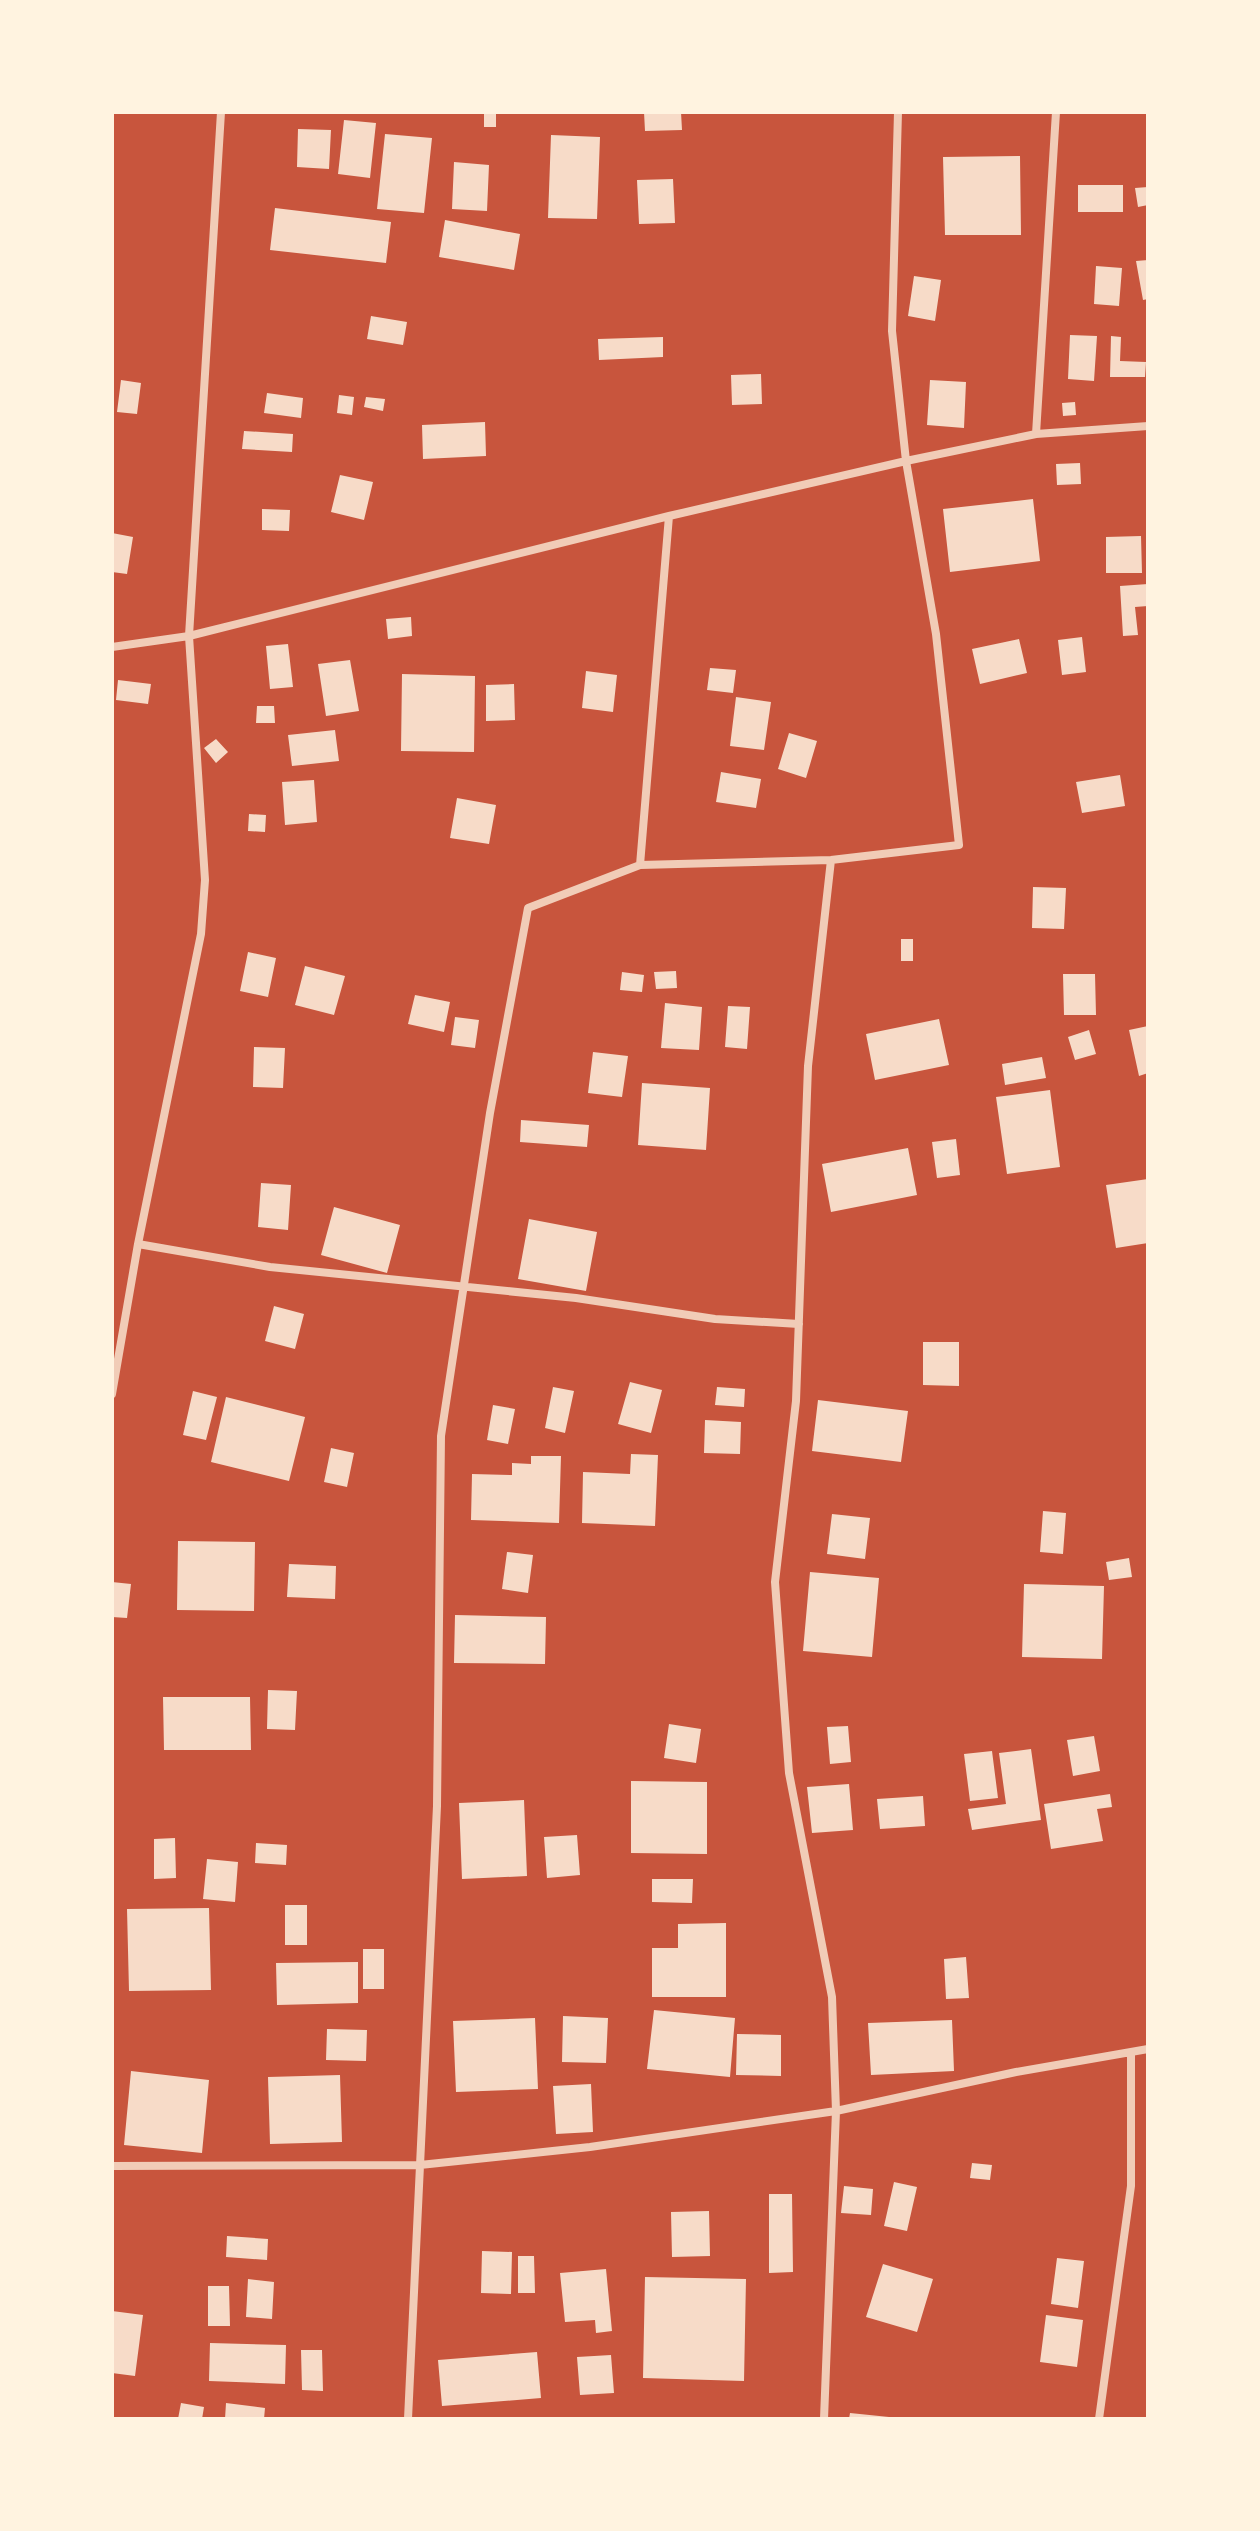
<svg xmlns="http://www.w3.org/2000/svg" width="1260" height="2531" font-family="'Exo 2',sans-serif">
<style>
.building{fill:#f7dbc8}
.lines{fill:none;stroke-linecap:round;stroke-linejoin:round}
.minor{stroke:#f1ccb7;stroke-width:8}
</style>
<rect width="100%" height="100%" fill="#c8553d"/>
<path class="building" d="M484,112H496V127H484Z
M644,112H681L682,130L645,131Z
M344,120L376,123L370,178L338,174Z
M298,129L331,130L329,169L297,167Z
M385,134L432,138L424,213L377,209Z
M551,135L600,137L597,219L548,218Z
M1020,156L1021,235H945L943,157Z
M454,162L489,165L487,211L452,209Z
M673,179L675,223L639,224L637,180Z
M1078,185H1123V212H1078Z
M1148,187V205L1138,207L1135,188Z
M275,208L391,222L386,263L270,250Z
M445,220L520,234L514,270L439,257Z
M1148,260V299L1143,300L1136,261Z
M1096,266L1122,268L1119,306L1094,304Z
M914,276L941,280L935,321L908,316Z
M371,316L407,322L403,345L367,339Z
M1070,335L1097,336L1094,381L1068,379Z
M1111,336L1121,337L1120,361L1146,362L1145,377H1110Z
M663,337V357L599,360L598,339Z
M761,374L762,404L732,405L731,375Z
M121,380L141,383L137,414L117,412Z
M930,380L966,382L964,428L927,425Z
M267,393L303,398L301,418L264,413Z
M339,395L354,397L352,415L337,413Z
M366,397L385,399L383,411L364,407Z
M1075,402L1076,415L1063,416L1062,403Z
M485,422L486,456L423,459L422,425Z
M244,431L293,434L292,452L242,449Z
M1080,463L1081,484L1057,485L1056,464Z
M340,475L373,482L364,520L331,512Z
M1033,499L1040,561L950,572L943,509Z
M262,509L290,510L289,531L262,530Z
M112,533L133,537L127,574L112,572Z
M1141,536L1142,573H1106V537Z
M1148,584V606L1135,607L1138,635L1123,636L1120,586Z
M411,617L412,636L388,639L386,619Z
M1082,637L1086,672L1062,675L1058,640Z
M1019,639L1027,673L980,684L972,649Z
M288,644L293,687L270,689L266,646Z
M350,660L359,711L326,716L318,664Z
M710,668L736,670L733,693L707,690Z
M586,671L617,675L613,712L582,708Z
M402,674L475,676L474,752L401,751Z
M118,680L151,684L148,704L116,700Z
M514,684L515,720L486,721V685Z
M736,697L771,702L764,750L730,746Z
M257,706H274L275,723H256Z
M335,730L339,761L292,766L288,735Z
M789,733L817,741L806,778L778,769Z
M216,739L228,752L216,763L204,748Z
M721,772L761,779L756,808L716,802Z
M1120,775L1125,806L1082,813L1076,782Z
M314,780L317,822L285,825L282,782Z
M457,798L496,805L489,844L450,838Z
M249,814L266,815L265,832L248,831Z
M1033,887L1066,888L1064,929L1032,928Z
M901,939H913V961H901Z
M248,952L276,958L268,997L240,991Z
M305,966L345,976L334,1015L295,1005Z
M676,971L677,988L656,989L654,972Z
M622,972L644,975L642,992L620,990Z
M1063,974H1095L1096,1015H1064Z
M415,995L450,1002L444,1032L408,1024Z
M665,1003L702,1007L699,1050L661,1048Z
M728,1006L750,1007L747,1049L725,1047Z
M455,1017L479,1020L475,1048L451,1045Z
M939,1019L949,1065L875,1080L866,1034Z
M1148,1026V1073L1139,1076L1129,1030Z
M1089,1030L1096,1054L1075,1060L1068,1037Z
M254,1047L285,1048L283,1088L253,1087Z
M593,1052L628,1056L622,1097L588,1093Z
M1042,1057L1046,1078L1005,1085L1002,1064Z
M642,1083L710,1088L706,1150L638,1145Z
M1050,1090L1060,1167L1007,1174L996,1097Z
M521,1120L589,1125L587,1147L520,1142Z
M956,1139L960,1175L937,1178L932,1142Z
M908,1148L917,1195L831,1212L822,1164Z
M1148,1179V1243L1116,1248L1106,1185Z
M261,1183L291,1185L288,1230L258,1227Z
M334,1207L400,1225L387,1273L321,1255Z
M529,1219L597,1232L586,1291L518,1279Z
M274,1306L304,1314L295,1349L265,1341Z
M923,1342H959V1386L923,1385Z
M630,1382L662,1390L651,1433L618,1424Z
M553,1387L574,1391L565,1433L545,1428Z
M717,1387L745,1389L744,1407L715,1405Z
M193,1391L217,1397L206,1440L183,1435Z
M226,1397L305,1417L289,1481L211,1462Z
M818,1400L908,1411L901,1462L812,1451Z
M493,1405L515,1409L508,1444L487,1440Z
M705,1420L741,1422L740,1454L704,1453Z
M331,1448L354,1453L347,1487L324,1482Z
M631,1454L658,1455L655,1526L582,1523L583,1472L630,1474Z
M531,1456H561L559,1523L471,1520L472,1474L512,1475V1463L531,1464Z
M1043,1511L1066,1513L1063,1554L1040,1552Z
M832,1514L870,1518L865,1559L827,1554Z
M178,1541L255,1542L254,1611L177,1610Z
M507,1552L533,1555L528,1593L502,1589Z
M1129,1558L1132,1577L1109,1580L1106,1562Z
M289,1564L336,1566L335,1599L287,1597Z
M810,1572L879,1578L872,1657L803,1651Z
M112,1582L131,1584L127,1618L112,1617Z
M1024,1584L1104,1586L1102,1659L1022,1657Z
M455,1615L546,1617L545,1664L454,1663Z
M268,1690L297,1691L295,1730L267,1729Z
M163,1697H250L251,1750H164Z
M669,1724L701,1729L696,1763L664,1758Z
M848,1726L851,1762L830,1764L827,1727Z
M1094,1736L1100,1771L1073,1776L1067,1740Z
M1031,1749L1041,1820L972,1830L968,1809L1006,1804L999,1753Z
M992,1751L998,1798L970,1801L964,1754Z
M631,1781L707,1782V1854L631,1853Z
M849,1784L853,1830L812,1833L807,1787Z
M1110,1794L1112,1807L1097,1809L1103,1841L1051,1849L1044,1804Z
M923,1796L925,1826L880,1829L877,1799Z
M524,1800L527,1876L462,1879L459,1803Z
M577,1835L580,1875L547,1878L544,1837Z
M175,1838L176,1878L154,1879V1839Z
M256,1843L287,1845L286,1865L255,1863Z
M207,1859L238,1862L235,1902L203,1899Z
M652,1879H693L692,1903L652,1902Z
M285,1905H307V1945H285Z
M209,1908L211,1990L129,1991L127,1909Z
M726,1923V1997H652V1948H678V1924Z
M363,1949H384V1989H363Z
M966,1957L969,1998L946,1999L944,1959Z
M358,1962V2003L277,2005L276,1963Z
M654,2010L735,2018L730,2077L647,2069Z
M563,2016L608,2018L606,2063L562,2062Z
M535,2018L538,2089L456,2092L453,2021Z
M952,2020L954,2071L871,2075L868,2023Z
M327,2029L367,2030L366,2061L326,2060Z
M737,2034L781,2035V2076L736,2075Z
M131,2071L209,2080L202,2153L124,2145Z
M340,2075L342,2142L270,2144L268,2077Z
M591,2084L593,2132L556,2134L553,2086Z
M972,2163L992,2165L990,2180L970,2178Z
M894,2182L917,2187L907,2231L884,2226Z
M844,2186L873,2189L871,2215L841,2213Z
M769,2194H792L793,2272L769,2273Z
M709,2211L710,2256L672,2257L671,2212Z
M227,2236L268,2239L267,2260L226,2257Z
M482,2251L512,2252L511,2294L481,2293Z
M518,2256H534L535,2293H518Z
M1057,2258L1084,2261L1078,2308L1051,2304Z
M883,2264L933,2279L917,2332L866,2317Z
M606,2269L612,2331L596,2333L595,2320L565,2322L560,2273Z
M645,2277L746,2279L744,2381L643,2378Z
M248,2279L274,2282L272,2319L246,2317Z
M208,2286H229L230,2326H208Z
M112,2311L143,2315L135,2376L112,2373Z
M1046,2315L1083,2320L1077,2367L1040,2362Z
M210,2343L286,2345L285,2384L209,2381Z
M301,2350H322L323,2391L302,2390Z
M537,2352L541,2398L442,2406L438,2360Z
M611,2355L614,2393L580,2395L577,2357Z
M181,2403L204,2407L202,2419H178Z
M226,2403L265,2408L264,2419H225Z
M850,2413L889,2417V2419H849Z"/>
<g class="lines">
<path class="minor" d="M1036,434L1056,112
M112,647L189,636L669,516L906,461L1036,434L1148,426
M640,865L669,516
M138,1244L270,1267L576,1298L715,1319L799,1324
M112,1394L138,1244L201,934L205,880L189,636L221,112
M112,2166L420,2165L590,2147L836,2111L1016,2072L1148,2049
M408,2419L437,1806L441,1436L490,1113L528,908L640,865L831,860L959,845L936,634L906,461L892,331L898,112
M824,2419L836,2111L832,1997L789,1773L775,1582L796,1401L808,1066L831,860
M1099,2419L1131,2186V2052"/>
</g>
<rect width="1260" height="2531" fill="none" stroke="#fff3e0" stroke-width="228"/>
</svg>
